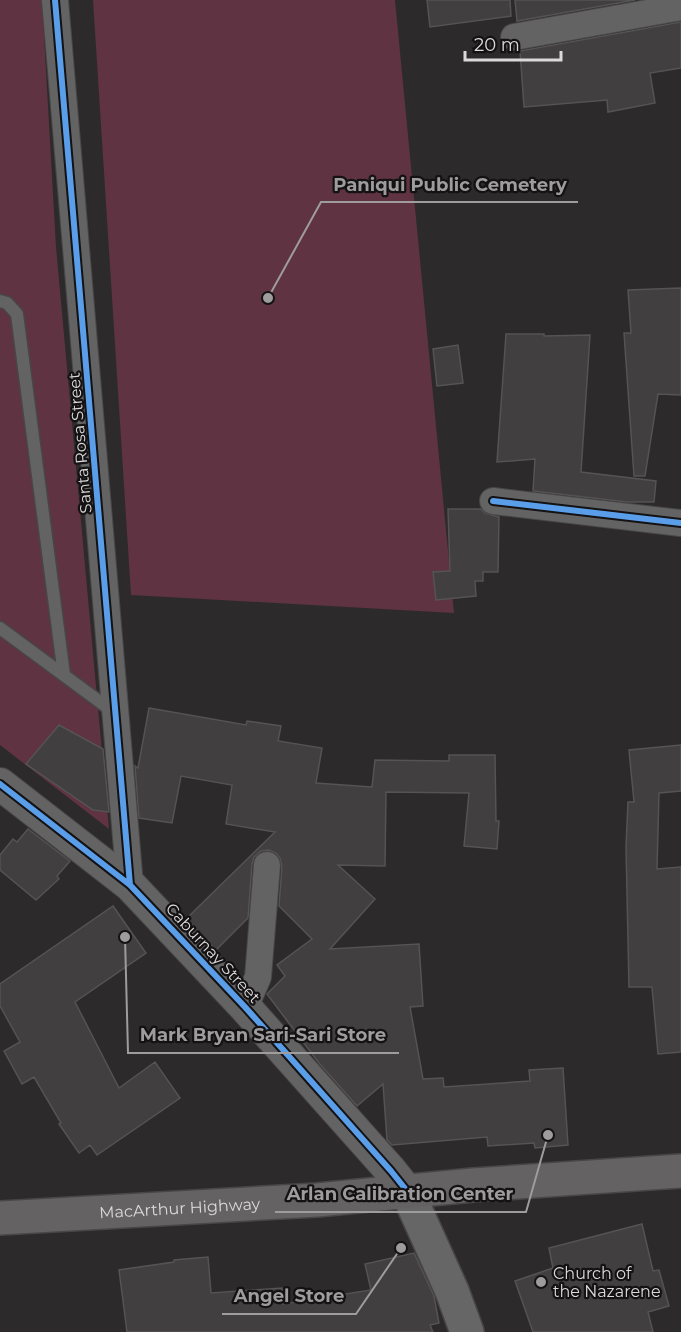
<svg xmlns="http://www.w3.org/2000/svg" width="681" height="1332" font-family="Montserrat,sans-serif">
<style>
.green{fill:#5f3341}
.building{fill:#413f40;stroke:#555354;stroke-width:1.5}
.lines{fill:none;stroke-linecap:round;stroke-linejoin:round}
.service-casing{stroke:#484647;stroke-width:15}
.minor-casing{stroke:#484647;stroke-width:28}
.tertiary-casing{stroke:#484647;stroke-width:34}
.secondary-casing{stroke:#484647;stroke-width:36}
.trunk-casing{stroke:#484647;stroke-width:36}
.service{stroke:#636363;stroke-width:12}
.minor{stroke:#636363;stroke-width:26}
.tertiary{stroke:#636363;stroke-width:32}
.secondary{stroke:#676666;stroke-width:33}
.trunk{stroke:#646262;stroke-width:33}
.cycleway-casing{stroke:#141213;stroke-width:10}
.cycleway{stroke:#5a9eea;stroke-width:6}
.poi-dot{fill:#9e9c9c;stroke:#141213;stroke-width:2}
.labels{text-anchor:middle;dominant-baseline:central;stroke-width:4.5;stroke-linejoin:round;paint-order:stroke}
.street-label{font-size:16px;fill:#dbd9d9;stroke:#141213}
.poi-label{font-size:16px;fill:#dbd9d9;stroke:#141213;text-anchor:start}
.leader{fill:none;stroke:#9e9c9c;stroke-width:2}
.callout-dot{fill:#9e9c9c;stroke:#141213;stroke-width:2}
.callout-label{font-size:18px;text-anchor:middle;font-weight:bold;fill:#9e9c9c;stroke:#141213;stroke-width:4.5;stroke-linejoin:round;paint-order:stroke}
</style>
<rect width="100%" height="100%" fill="#2c2a2b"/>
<path class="green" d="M0,0H42L56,247L109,829L0,745Z
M93,0H395L454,613L131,595Z"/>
<path class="building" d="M427,0H510L511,16L430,27Z
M515,0H635L517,21Z
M681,22V68L650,73L655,103L608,112L607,100L524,107L520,51Z
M681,288V395L658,394L645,476H634L624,333H631L628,290Z
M506,334H544V336L590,335L581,472L656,481L654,502H627L533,491L535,459L497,462Z
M458,345L463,383L437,386L433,349Z
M448,509H481L485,513L499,517L498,572H483V581H475L476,596L436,600L433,572L450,571Z
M149,708L246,725L247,721L281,726L278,741L322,748L316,783L372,787L375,760L449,761V755H495L496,821H499L497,849L464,846L469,793L386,792L385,866L338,865L375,899L330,949L419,944L423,1006L410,1007L423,1079L443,1078L444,1087L530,1081L529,1070L563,1068L568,1145L535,1148L534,1143L488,1146L487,1137L392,1145L387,1140L383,1084L357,1106L319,1063L267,994L285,976L277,965L312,939L279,906L282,866L280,858L276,853L269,850L261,851L254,857L252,864L248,918L216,950L186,919L275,832L226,824L232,785L181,776L172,823L139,818L135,766L138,768Z
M59,725L103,749L109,812L93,810L26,764Z
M681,745V791L659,793L657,869L681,867V1052L658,1054L652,987H629L626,847L628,802H634L629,750Z
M28,829L70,861L57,876L59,879L36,900L0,870V855L13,839L17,842Z
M113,906L146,953L75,1002L119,1088L155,1062L180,1098L97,1155L90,1145L79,1153L59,1124L61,1123L34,1077L22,1084L4,1051L20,1042L0,1006V984Z
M642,1224L653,1271L659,1270L669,1306L648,1312L653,1332H533L515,1281L553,1268L549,1248Z
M414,1253L434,1296L439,1323L430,1325L433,1332H127L119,1270L174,1262V1260L208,1257L211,1293L282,1288L283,1304L371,1290L365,1264Z"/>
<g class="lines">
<g class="service-casing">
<path id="service" d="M0,301L7,303L17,314L64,675
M0,628L115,713"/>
</g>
<g class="minor-casing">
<path id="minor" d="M55,0L130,885
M514,37L681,7
M493,501L681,523
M245,1007L258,977L267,865"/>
</g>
<g class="tertiary-casing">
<path id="tertiary" d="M0,784L130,885L245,1007L391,1171L407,1191"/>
</g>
<g class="secondary-casing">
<path id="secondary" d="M407,1191L452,1291L467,1332"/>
</g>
<g class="trunk-casing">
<g id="trunk">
<path id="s1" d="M0,1218L317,1200L473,1185L681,1171"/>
</g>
</g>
<use href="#service" class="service"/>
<use href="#minor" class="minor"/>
<use href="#tertiary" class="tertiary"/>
<use href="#secondary" class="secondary"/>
<use href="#trunk" class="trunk"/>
<g class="cycleway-casing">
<path id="cycleway" d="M55,0L130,885
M493,501L681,523
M0,784L130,885L245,1007L391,1171L407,1191"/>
</g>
<use href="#cycleway" class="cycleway"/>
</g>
<circle class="poi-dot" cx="541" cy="1282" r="6"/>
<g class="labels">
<g class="street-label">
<text transform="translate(80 443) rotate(-95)">Santa Rosa Street</text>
<text transform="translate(213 953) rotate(47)">Caburnay Street</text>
<text stroke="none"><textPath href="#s1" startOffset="180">MacArthur Highway</textPath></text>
</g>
<g class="poi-label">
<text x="553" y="1273">Church of<tspan x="553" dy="18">the Nazarene</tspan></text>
</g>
</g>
<path class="leader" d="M268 298L321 202H578M125 937L128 1053H399M548 1135L526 1212H275M401 1248L356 1314H222"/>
<g class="callout-dot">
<circle cx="268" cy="298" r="6"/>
<circle cx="125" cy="937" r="6"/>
<circle cx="548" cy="1135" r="6"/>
<circle cx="401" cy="1248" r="6"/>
</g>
<g class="callout-label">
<text x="450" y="191">Paniqui Public Cemetery</text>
<text x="263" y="1041">Mark Bryan Sari-Sari Store</text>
<text x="400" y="1200">Arlan Calibration Center</text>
<text x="289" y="1302">Angel Store</text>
</g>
<path d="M465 51v9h96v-9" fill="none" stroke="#dbd9d9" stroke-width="3"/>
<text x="474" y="51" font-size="18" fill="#dbd9d9" stroke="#141213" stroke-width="4.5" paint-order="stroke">20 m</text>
</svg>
